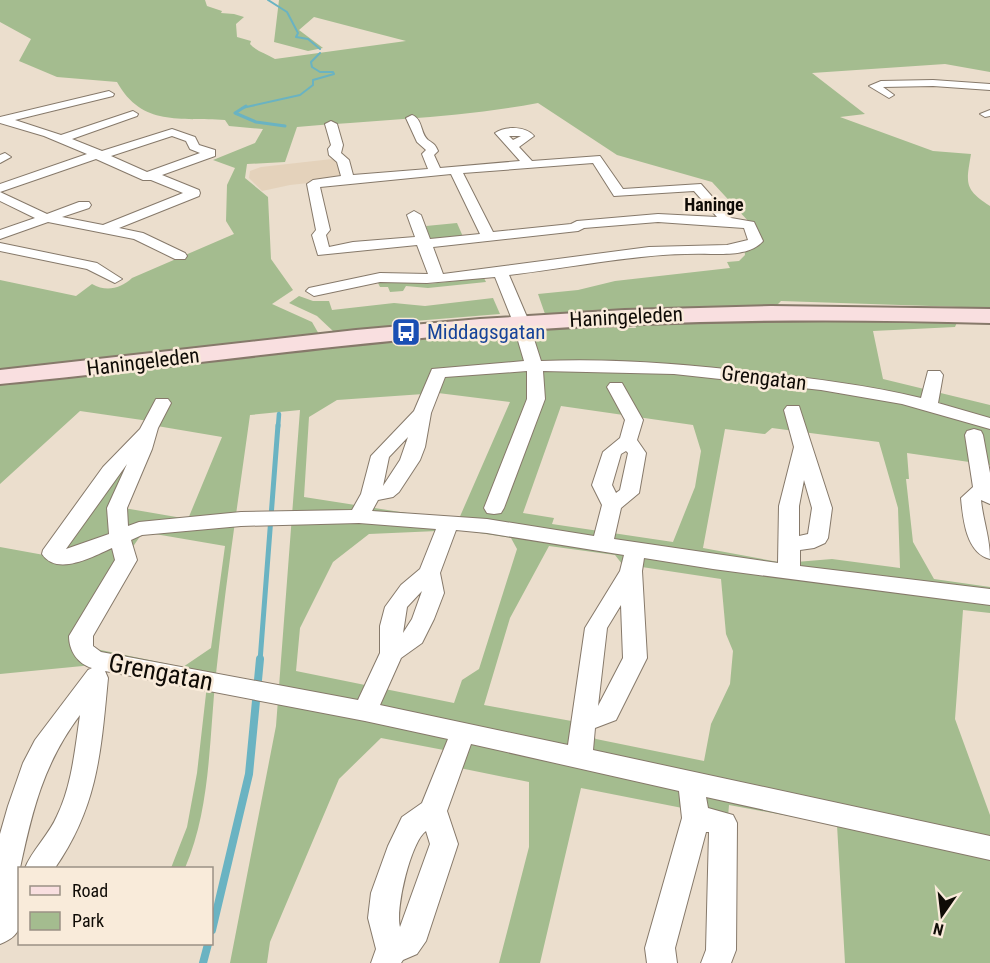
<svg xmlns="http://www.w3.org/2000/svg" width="990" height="963" font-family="'Roboto Condensed',sans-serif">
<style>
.built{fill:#e4d2bb}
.green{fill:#a4bc8f;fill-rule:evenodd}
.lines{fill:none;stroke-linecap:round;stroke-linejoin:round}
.stream-far4{stroke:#6ab3c2;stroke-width:2}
.stream-far3{stroke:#6ab3c2;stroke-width:3}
.stream-far2{stroke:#6ab3c2;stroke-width:4.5}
.stream-far1{stroke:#6ab3c2;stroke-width:5}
.stream{stroke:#6ab3c2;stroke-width:8}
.minor-casing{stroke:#86796a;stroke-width:2}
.secondary-casing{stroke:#86796a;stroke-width:4}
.minor{fill:#fff;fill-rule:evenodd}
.secondary{fill:#f9dfe0;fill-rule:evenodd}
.labels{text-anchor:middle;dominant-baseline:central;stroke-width:5;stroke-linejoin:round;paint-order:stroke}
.far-neighbourhood-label{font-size:18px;font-weight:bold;fill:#0f0b06;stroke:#f9ebda}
.street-label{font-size:21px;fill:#0f0b06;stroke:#f9ebda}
.transit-label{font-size:21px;fill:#164399;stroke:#f9ebda;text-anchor:start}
.near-street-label{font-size:26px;fill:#0f0b06;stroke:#f9ebda}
</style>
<rect width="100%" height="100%" fill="#ebdecd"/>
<path class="built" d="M332,159L339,161L344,175L327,181L290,185L262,191L249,178L250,171L261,167Z"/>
<path class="green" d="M0,0H205L207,6L222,11L221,13L234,14L244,17L236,24L237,37L251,41L250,44C256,51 267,54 275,59L406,41L314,17L299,30L323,48L308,51L274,42L279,0H990V72L945,64L812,73L865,114L840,117L933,151L971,154C966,184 964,189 990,206V308L781,301L775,307L545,314L538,294L578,290L615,281L730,268L727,262L739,261L745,255L744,246L763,241L750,223L712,182L617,155L538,103C458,118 377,120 297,127L285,162L247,164L245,178L268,197L271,259L293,290L272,304L312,322L320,336L0,372V280L76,296L92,284C106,292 120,289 132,278L234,234L226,221L227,185L235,168L213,160L255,143L263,129L229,126L225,120C180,117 142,127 117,82L57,77L19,61L31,39L0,22Z
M457,223L464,239L441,241L430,238L426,226Z
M484,278L486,282L428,288L406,286L403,291L390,292L388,287H380L378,283L402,281L428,284Z
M299,296L313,301H329L332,310L394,303L425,306L493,298L500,314L402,322C379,331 357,326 334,332L317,316L289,303Z
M678,320H958L955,327L873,331L883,379L990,405V465L907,453L909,479H906L913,542L934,579L990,587V613L963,610L955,719L990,815V963H845L837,825L729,805L728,817L581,788L540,963H499L529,847V782L445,765L449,751L381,738L339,779L270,942L267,963H230L276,726L300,410L250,415C238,501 225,588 216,674C209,738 211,808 185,868H171L187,827L197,773L207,685L93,665L0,674V547L44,555L149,421L80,411L0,484V384L439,335L551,327L636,328L635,324ZM438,393L510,402L458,521L304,497L309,417L337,400ZM561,406L693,425L701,451L695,487L673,542L552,524L554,518L523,513ZM157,426L222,437L188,519L124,508ZM772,428L879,442L898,508L900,568L832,559L784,563L703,548L725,429L765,434ZM460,530L511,538L517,549L479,669L462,680L454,703L296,671L300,628L333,562L369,534ZM155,534L225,546L211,648L183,667L91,648L90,642L132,548L141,535ZM549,546L615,555L622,564L721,579L726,634L733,651L730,684L711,724L704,761L596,739L577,722L484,705L510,618Z"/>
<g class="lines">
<path class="stream-far4" d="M268,0L287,12L298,33L296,37L308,39L320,49
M242,108L300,95L313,85V80L334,74L333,72H320L312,67L311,62L320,53"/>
<path class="stream-far3" d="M246,106L235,113L256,122L285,126"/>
<path class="stream-far2" d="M278,427L279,414"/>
<path class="stream-far1" d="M260,661L278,425"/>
<path class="stream" d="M212,930L249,774L260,659
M203,963L208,944"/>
<g class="minor-casing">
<path id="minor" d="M933,80L990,84V90L933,86L883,87L894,95L889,98L869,86L881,81Z
M109,91L114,94L113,96L15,120L61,135L133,111L138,114L137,116L72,139L102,151L172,129L195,137L199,145L215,150V156L162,175L199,190L200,193L199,196L119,228L143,233L185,253L187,256L185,259H175L134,239L48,222L0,239V230L35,218L0,201V192L47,214L79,202H89L91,205L89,208L62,217L103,225L183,193L151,180H143L96,159L0,192V184L87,154L44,136L0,123V117ZM172,136L186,141L190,149L200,153L147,172L111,156Z
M990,110V116L985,117L980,114Z
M412,115C423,119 420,133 428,140C434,144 435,144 438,151L434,155L440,168L520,161L495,133C505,126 526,126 534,136L519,147L532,161L600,156L623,189L701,184L731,218L754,222L763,241C751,255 727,254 711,254C642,252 577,267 509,275L527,317L541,361C613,358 684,364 755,372C811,378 867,385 921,398L928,371H940L943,375L938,403L990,418V429L902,404L821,390L674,374L543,371L545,399L504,508L501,513L494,514L487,513L484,508L527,399V371L445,377L431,413L425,447L420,460L399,492L393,497L378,500L372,511L487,519L594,536L602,505L592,485L603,452L620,438L625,420L607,387L610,383H622L643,420L637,440L646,453L639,493L621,508L614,539L778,563L779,506L794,447L784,410L787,406H799L832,508L828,538L825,543L814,548L800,550V566L990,589V605L713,569L644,558L642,571L647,658L616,720L595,728L593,750L990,836V860L706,797L708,808L733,815L737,823L736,950L731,963H701L706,950L709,832H706L675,948L677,963H647L645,948L682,818L679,791L471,744L447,811L458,844L426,941L417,954L403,960L401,963H371L376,949L368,918L371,893L388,846L402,817L422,803L448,739L365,721L105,671L108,678C101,751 98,806 55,868H25C32,850 49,835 57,816C72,785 75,749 80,715C43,764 32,812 20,868C16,886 25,908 20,926C17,936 8,941 0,944V834L8,806L23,763L35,740L88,670L92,668C78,664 69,651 69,636L115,560L112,548C94,556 57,577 42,554L43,550L103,467L140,429L156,399H168L171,403L158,428L152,449L127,508L128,526L139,522L241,512L352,510L361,494L371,456L414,411L432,369L524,361L511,317L495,277L427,283L380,282L314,296L306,291L309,288L380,273L428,274L417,245L318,255L312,235L316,230L307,184L313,180L341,176L337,162L329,155L328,149L331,145L325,124L331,121L337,124L343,145L341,153L349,160L353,175L428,169L422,154L426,150L417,142L406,118ZM509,136H521L513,140ZM593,163L614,196L694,191L717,217L658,214L577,221L571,224L493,232L463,173ZM451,174L480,234L430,239L421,215L414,211L407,215L415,237L353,242L329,247L326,235L330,230L320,187ZM658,222L744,228L748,240L727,245L649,247L443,274L433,247L578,231L584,228ZM408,437L400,460L383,486L389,457ZM626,451L628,453L620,490L616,493L612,485L621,454ZM127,464L107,508L109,534L66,549ZM804,480L812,508L808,534L799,536V506ZM359,523L436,529L420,569L401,585L385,607L380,626V653L358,700L101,652L93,646V636L137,560L131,540L142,535L241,526ZM456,530L487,533L624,555L620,571L585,628L568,745L380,705L401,658L422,643L434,619L444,593L440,573ZM422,591L412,619L403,633L407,607ZM621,605L623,658L598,706L607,628ZM426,831L430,844L400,927C395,909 411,841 426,831Z
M5,153L11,157L0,163V155Z
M0,243L97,263L122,279L115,283L87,269L0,251Z
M974,429L981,431L983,435L990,473V504L981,500C983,521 990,537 990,559C966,553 963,519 961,498L973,487L965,435L967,431Z"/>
</g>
<g class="secondary-casing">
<path id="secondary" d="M771,306L990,309V323C820,318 651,320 481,333C320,345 161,369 0,384V370L356,330L480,319L625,310Z"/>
</g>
<use href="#minor" class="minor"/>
<use href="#secondary" class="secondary"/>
</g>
<defs>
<g id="bus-square" transform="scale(1.5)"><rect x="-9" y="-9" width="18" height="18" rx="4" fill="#1a4fb4" stroke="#f9ebda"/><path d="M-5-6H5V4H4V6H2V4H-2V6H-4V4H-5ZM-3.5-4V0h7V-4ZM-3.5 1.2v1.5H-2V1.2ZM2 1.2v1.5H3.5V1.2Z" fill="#fff"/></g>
</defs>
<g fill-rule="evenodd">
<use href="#bus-square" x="406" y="332"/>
</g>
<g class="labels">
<g class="far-neighbourhood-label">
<text x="714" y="204">Haninge</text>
</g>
<g class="street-label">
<text transform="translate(626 317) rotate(-3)">Haningeleden</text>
<text transform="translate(143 362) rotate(-7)">Haningeleden</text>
<text transform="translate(764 378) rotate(7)">Grengatan</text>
</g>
<g class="transit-label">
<text x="427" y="332">Middagsgatan</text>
</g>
<g class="near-street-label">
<text transform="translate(161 672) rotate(11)">Grengatan</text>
</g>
</g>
<rect x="18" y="867" width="195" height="78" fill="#f9ebda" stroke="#9b9185" stroke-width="1.5"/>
<rect x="30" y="886" width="30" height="9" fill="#f9dfe0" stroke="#9b9185" stroke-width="1.5"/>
<text x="72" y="897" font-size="18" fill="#0f0b06">Road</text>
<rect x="30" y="912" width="30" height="18" fill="#a4bc8f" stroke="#9b9185" stroke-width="1.5"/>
<text x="72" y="927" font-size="18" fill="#0f0b06">Park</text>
<g transform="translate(942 915) rotate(194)" stroke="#f9ebda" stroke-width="4.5" paint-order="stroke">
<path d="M0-4.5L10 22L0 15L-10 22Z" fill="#0f0b06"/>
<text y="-9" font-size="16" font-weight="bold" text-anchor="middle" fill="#0f0b06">N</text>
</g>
</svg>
